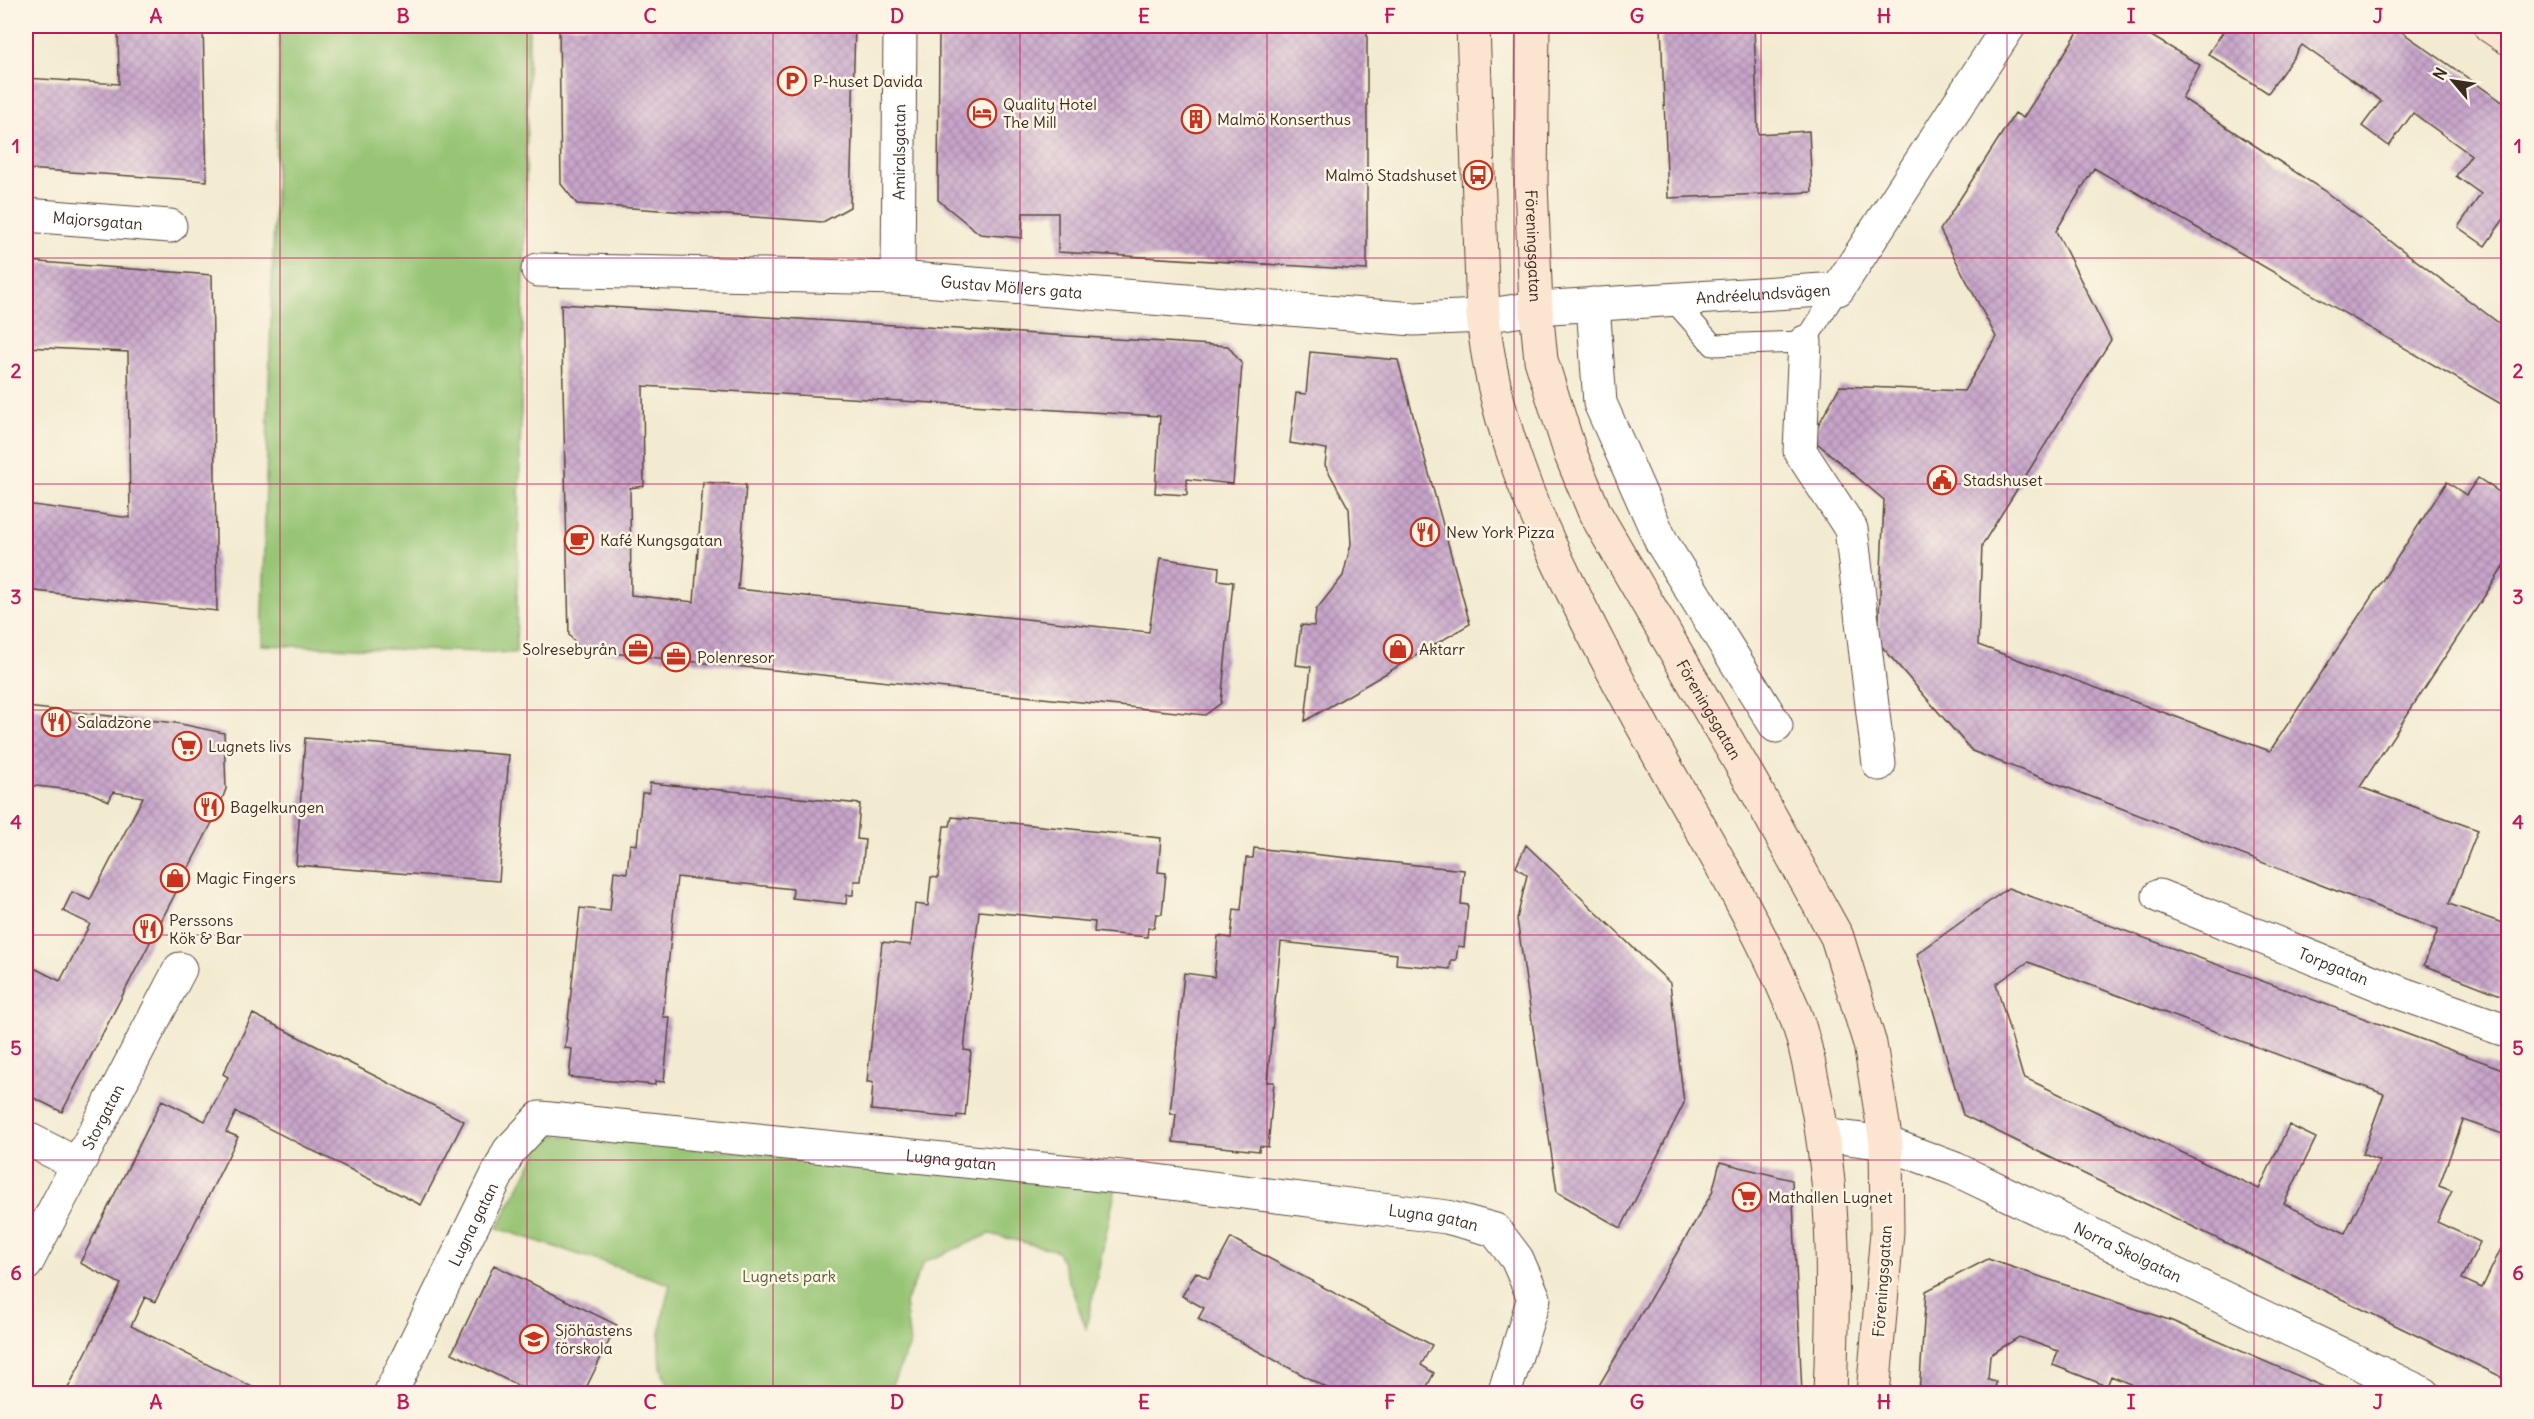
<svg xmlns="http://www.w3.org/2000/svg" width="2534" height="1419" font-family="Delius,sans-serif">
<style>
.park{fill:#97c574;stroke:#697849;stroke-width:1.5}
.building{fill:url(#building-cross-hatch);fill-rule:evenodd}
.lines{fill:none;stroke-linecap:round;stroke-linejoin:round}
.lane-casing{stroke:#574739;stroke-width:23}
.street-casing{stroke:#574739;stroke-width:35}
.secondary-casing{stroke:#574739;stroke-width:35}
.lane{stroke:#fff;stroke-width:21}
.street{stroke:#fff;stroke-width:33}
.secondary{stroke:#fce5d0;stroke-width:33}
.grid{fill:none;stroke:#c2185b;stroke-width:1.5;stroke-opacity:0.55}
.labels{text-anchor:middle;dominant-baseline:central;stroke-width:5;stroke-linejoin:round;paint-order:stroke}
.poi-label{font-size:16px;fill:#3b2a1e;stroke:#fcf5e5;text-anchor:start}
.street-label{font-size:16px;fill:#3b2a1e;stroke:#fcf5e5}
.park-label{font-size:16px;fill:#575838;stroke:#fcf5e5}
.neatline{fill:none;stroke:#c2185b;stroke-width:2}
.grid-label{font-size:20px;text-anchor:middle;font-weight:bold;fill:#c2185b}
</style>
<defs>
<pattern id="building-cross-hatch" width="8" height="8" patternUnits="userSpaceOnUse" patternTransform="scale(1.5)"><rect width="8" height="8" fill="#c8a5cb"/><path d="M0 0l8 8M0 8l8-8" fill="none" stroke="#a487a4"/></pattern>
</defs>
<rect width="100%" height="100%" fill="#fcf5e5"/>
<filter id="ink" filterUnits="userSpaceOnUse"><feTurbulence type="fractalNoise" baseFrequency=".0167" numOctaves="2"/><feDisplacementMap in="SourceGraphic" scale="12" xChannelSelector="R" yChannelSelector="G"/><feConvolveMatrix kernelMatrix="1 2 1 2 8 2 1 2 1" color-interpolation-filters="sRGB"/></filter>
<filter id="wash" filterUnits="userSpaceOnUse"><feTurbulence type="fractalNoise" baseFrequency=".008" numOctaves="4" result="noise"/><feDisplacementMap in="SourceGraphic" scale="24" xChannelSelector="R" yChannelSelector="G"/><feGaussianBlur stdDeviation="1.35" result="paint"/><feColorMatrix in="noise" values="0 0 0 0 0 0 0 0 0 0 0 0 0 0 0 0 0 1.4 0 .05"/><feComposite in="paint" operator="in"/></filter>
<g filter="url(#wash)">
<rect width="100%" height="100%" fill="#f3ebd1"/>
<path class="park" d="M280,26H529L516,653L261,645Z
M547,1134L1116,1187L1086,1328L1058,1251L990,1234L924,1262L905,1303L910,1345L888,1393H675C648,1365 662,1318 670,1284L497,1228Z"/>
<g id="blocks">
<path class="building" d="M118,26H203L207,181L26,169V78L119,84Z
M559,26H855L850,207L823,222L577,204L561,184Z
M939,26H1367V270L1058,252V213H1023L1022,238L980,234L938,200Z
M1661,26H1754L1758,134L1809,131L1812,192L1668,198Z
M2068,26H2154L2148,34L2200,65L2182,98L2323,190L2508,330V408L2094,168L2056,231L2111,340L1982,545L1978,645L2270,751L2447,482L2466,495L2478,478L2508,498V560L2360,787L2478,830L2449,904L2508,925V998L2424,965L2438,930L1972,751L1878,642L1884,500L1811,438L1840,386L1964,391L1996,337L1940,230L2015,113L2023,118L2078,32Z
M2227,26H2393L2508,106V213L2485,246L2458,227L2481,194L2456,176L2471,155L2413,113L2389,146L2362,126L2381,101L2302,45L2268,93L2208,54Z
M26,261L212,275L217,611L26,590V504L130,518L128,352L26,347Z
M561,304L1228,346L1242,364L1233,484L1187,479V495L1155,493L1160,416L643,386L644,486L630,488L631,595L694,602L703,482L746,485L738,589L1149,632L1160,558L1219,567L1218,580L1233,582L1221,703L1205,715L582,650L569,635Z
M1310,352L1398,360L1470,624L1305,721L1311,667L1296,665L1301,625L1314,626L1316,610L1343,576L1351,544L1349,509L1325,465L1327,449L1290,443L1296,393L1306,394Z
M26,707L176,723L224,733L226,789L216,815L62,1112L26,1094V964L60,981L90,924L63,911L72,892L90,900L143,797L113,792L109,801L89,792L28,785L26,792Z
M305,738L509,755L499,881L296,865Z
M650,783L860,804L857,839L865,840L861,881H854L853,895H847L846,904L792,898L793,889L677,877L663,1017H670L664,1082L655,1081V1085L569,1077L572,1049L565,1048L580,908L610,911L614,871L627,873L630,844L637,845L642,793H649Z
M952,817L1161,838L1158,872L1166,873L1162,914H1156L1154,928H1148L1147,937L1094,932L1095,922L979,911L964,1050L971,1051L965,1116L957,1115V1118L871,1110L873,1082H867L882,942L911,945L915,904L928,906L931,877L938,878L944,826H950Z
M1526,845L1670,983L1684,1103L1621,1228L1557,1192L1517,919L1527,875L1516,867Z
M1254,848L1464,870L1461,904L1468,905L1464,947L1458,946L1456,960H1451L1450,969L1396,964L1397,954L1281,942L1267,1082H1274L1268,1147L1260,1146L1259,1151L1173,1142L1176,1114H1170L1184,973L1214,977L1218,936L1231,938L1234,909L1241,910L1246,858H1253Z
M2008,888L2508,1071V1136L2463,1120L2439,1186L2452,1191L2437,1222L2480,1242L2462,1279L2482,1288L2508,1234V1380L1963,1115L1917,954ZM2028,962L2384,1094L2362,1154L2380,1161L2345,1233L2284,1204L2316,1138L2289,1125L2259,1189L2023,1077L1996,984Z
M253,1014L464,1121L421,1205L236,1112L226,1132L238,1137L155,1302L145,1297L131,1326L266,1394H65L121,1284L80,1263L162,1100L205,1121L228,1077L223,1074Z
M1720,1162L1792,1180L1802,1394H1594L1712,1193Z
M2508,1193V1211L2503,1209Z
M1231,1238L1432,1345L1421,1365L1434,1373L1423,1394H1338L1198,1319L1204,1308L1182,1296L1196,1272L1209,1279Z
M1988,1259L2172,1321L2340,1394H2154L2111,1376L2107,1386L2053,1365L2058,1351L2019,1337L1990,1355L1988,1379L1996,1381L1995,1394H1919L1926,1291Z
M494,1265L617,1325L583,1394H535L452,1353Z"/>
</g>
</g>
<g filter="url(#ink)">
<use href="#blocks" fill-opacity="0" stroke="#574739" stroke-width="1.5"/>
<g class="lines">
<g class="lane-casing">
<path id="lane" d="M1672,299L1713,345L1805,342L1838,289"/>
</g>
<g class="street-casing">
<g id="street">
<path id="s1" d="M26,215L170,226"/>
<path id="s2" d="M538,270L898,278L1414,319L1483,316L1536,308L1838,289L2009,26"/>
<path id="s3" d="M898,278L900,26"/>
<path d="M1593,304L1600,403L1662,543L1776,726"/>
<path d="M1805,342L1800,451L1851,529L1879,764"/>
<path id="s4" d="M2159,896L2403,994L2508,1031"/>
<path id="s5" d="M1824,1135L1886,1143L1955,1169L2424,1394"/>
<path d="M26,1138L77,1164"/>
<path id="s6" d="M26,1264L180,969"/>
<path id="s7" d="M390,1394L509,1151L540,1118L1131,1178L1447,1217L1495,1230L1517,1259L1534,1298L1504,1394"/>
</g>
</g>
<g class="secondary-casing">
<g id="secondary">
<path d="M1473,26L1483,316C1492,411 1527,500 1569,585C1604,656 1641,725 1681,794C1720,863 1761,932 1791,1004C1803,1032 1809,1064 1815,1094C1836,1197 1834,1289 1830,1394"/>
<path id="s8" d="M1533,26L1531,182L1536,308L1541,360L1571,455L1595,513L1756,790L1837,937L1870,1044L1886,1143L1887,1232L1873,1394"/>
<path d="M2490,26L2508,38"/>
</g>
</g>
<use href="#lane" class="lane"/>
<use href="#street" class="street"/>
<use href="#secondary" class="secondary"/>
</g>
</g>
<path class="grid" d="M280,26V1394M527,26V1394M773,26V1394M1020,26V1394M1267,26V1394M1514,26V1394M1761,26V1394M2007,26V1394M2254,26V1394M26,258H2508M26,484H2508M26,710H2508M26,935H2508M26,1160H2508"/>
<defs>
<g id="parking-ring" transform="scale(1.5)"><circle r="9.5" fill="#fcf5e5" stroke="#c8321e" stroke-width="1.5"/><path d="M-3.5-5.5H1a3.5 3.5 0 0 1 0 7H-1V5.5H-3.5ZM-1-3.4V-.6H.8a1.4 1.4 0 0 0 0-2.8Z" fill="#c8321e"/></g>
<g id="hotel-ring" transform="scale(1.5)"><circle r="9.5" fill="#fcf5e5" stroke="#c8321e" stroke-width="1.5"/><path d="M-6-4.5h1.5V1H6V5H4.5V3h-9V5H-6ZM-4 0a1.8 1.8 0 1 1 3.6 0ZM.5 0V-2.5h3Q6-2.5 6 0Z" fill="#c8321e"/></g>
<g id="building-ring" transform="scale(1.5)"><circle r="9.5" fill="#fcf5e5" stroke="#c8321e" stroke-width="1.5"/><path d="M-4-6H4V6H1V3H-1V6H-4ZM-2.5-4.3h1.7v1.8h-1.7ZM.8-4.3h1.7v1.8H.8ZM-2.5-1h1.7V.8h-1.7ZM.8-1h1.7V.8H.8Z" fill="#c8321e"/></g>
<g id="bus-ring" transform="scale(1.5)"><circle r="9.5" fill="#fcf5e5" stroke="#c8321e" stroke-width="1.5"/><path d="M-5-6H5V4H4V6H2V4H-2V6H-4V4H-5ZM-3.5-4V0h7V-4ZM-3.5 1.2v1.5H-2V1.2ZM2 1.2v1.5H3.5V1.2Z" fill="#c8321e"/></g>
<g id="civic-ring" transform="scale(1.5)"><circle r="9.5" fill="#fcf5e5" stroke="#c8321e" stroke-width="1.5"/><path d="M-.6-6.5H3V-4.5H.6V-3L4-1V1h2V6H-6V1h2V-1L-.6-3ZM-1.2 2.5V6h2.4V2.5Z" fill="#c8321e"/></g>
<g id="restaurant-ring" transform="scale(1.5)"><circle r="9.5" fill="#fcf5e5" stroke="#c8321e" stroke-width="1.5"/><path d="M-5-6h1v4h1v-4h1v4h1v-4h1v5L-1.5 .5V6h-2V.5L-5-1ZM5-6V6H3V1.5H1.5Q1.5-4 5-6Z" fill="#c8321e"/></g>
<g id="cafe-ring" transform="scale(1.5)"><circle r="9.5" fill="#fcf5e5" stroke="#c8321e" stroke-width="1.5"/><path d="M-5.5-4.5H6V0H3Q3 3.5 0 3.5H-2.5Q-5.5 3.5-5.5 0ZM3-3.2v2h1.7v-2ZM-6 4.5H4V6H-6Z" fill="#c8321e"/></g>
<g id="office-ring" transform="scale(1.5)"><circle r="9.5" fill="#fcf5e5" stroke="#c8321e" stroke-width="1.5"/><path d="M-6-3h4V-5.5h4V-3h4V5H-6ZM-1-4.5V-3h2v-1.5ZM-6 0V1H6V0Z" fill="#c8321e"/></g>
<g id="shop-ring" transform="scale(1.5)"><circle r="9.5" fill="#fcf5e5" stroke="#c8321e" stroke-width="1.5"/><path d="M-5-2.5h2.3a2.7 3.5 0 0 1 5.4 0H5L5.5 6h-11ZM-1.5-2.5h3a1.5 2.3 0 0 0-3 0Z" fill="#c8321e"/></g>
<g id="supermarket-ring" transform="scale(1.5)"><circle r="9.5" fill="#fcf5e5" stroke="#c8321e" stroke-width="1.5"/><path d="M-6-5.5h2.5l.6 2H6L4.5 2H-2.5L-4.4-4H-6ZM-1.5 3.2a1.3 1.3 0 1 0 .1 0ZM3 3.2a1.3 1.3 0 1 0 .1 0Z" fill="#c8321e"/></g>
<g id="school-ring" transform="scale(1.5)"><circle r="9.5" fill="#fcf5e5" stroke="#c8321e" stroke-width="1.5"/><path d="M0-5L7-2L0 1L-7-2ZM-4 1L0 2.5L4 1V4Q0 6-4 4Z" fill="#c8321e"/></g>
</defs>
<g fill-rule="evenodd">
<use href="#parking-ring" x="792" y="81"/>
<use href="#hotel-ring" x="982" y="113"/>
<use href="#building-ring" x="1196" y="119"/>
<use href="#bus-ring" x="1478" y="175"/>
<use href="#civic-ring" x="1942" y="480"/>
<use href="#restaurant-ring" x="1425" y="532"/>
<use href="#cafe-ring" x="579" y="540"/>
<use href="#office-ring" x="638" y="649"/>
<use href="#shop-ring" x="1398" y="649"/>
<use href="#office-ring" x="676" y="657"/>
<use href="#restaurant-ring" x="56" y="722"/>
<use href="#supermarket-ring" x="187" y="746"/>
<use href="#restaurant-ring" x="209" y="807"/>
<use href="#shop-ring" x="175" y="878"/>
<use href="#restaurant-ring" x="148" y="929"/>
<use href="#supermarket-ring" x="1747" y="1197"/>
<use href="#school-ring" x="534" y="1339"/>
</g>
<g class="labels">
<g class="poi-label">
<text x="813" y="81">P-huset Davida</text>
<text x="1003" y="104">Quality Hotel<tspan x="1003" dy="18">The Mill</tspan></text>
<text x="1217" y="119">Malmö Konserthus</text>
<text x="1457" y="175" text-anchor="end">Malmö Stadshuset</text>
<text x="1963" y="480">Stadshuset</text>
<text x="1446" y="532">New York Pizza</text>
<text x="600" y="540">Kafé Kungsgatan</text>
<text x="617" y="649" text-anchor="end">Solresebyrån</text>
<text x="1419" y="649">Aktarr</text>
<text x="697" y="657">Polenresor</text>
<text x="77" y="722">Saladzone</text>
<text x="208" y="746">Lugnets livs</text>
<text x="230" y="807">Bagelkungen</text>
<text x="196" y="878">Magic Fingers</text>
<text x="169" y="920">Perssons<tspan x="169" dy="18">Kök &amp; Bar</tspan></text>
<text x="1768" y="1197">Mathallen Lugnet</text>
<text x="555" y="1330">Sjöhästens<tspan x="555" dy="18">förskola</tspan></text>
</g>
<g class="street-label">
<text stroke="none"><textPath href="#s3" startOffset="126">Amiralsgatan</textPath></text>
<text stroke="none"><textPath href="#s1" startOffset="72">Majorsgatan</textPath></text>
<text stroke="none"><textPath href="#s8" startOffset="220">Föreningsgatan</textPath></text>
<text stroke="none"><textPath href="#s2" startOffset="474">Gustav Möllers gata</textPath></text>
<text stroke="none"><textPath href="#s2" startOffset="1228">Andréelundsvägen</textPath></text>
<text stroke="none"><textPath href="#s8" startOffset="724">Föreningsgatan</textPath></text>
<text stroke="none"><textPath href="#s4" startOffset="188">Torpgatan</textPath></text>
<text stroke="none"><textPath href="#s6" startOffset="166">Storgatan</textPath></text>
<text stroke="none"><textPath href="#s7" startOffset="729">Lugna gatan</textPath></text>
<text stroke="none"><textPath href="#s7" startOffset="1215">Lugna gatan</textPath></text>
<text stroke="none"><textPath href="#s7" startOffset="189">Lugna gatan</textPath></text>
<text stroke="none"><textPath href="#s5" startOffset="328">Norra Skolgatan</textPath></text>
<text transform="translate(1882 1281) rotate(-86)">Föreningsgatan</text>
</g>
<g class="park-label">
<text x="789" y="1276">Lugnets park</text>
</g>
</g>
<rect width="2534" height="1419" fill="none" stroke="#fcf5e5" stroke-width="66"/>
<g transform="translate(2453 81) rotate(299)" stroke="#fcf5e5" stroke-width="4.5" paint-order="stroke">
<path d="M0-4.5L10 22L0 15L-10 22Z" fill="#3b2a1e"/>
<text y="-9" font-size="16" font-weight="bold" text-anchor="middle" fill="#3b2a1e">N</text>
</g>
<rect x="33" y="33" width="2468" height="1353" class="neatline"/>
<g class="grid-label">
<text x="156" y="23">A</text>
<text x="403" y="23">B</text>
<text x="650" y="23">C</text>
<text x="897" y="23">D</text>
<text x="1144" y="23">E</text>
<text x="1390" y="23">F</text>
<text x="1637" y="23">G</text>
<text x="1884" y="23">H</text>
<text x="2131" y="23">I</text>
<text x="2378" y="23">J</text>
<text x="16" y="153">1</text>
<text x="2518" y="153">1</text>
<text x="16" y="378">2</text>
<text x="2518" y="378">2</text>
<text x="16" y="604">3</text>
<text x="2518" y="604">3</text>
<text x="16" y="829">4</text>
<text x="2518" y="829">4</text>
<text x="16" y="1055">5</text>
<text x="2518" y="1055">5</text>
<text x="16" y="1280">6</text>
<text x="2518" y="1280">6</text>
<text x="156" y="1409">A</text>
<text x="403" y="1409">B</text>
<text x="650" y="1409">C</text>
<text x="897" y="1409">D</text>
<text x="1144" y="1409">E</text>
<text x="1390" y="1409">F</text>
<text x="1637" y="1409">G</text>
<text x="1884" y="1409">H</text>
<text x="2131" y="1409">I</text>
<text x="2378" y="1409">J</text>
</g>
</svg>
